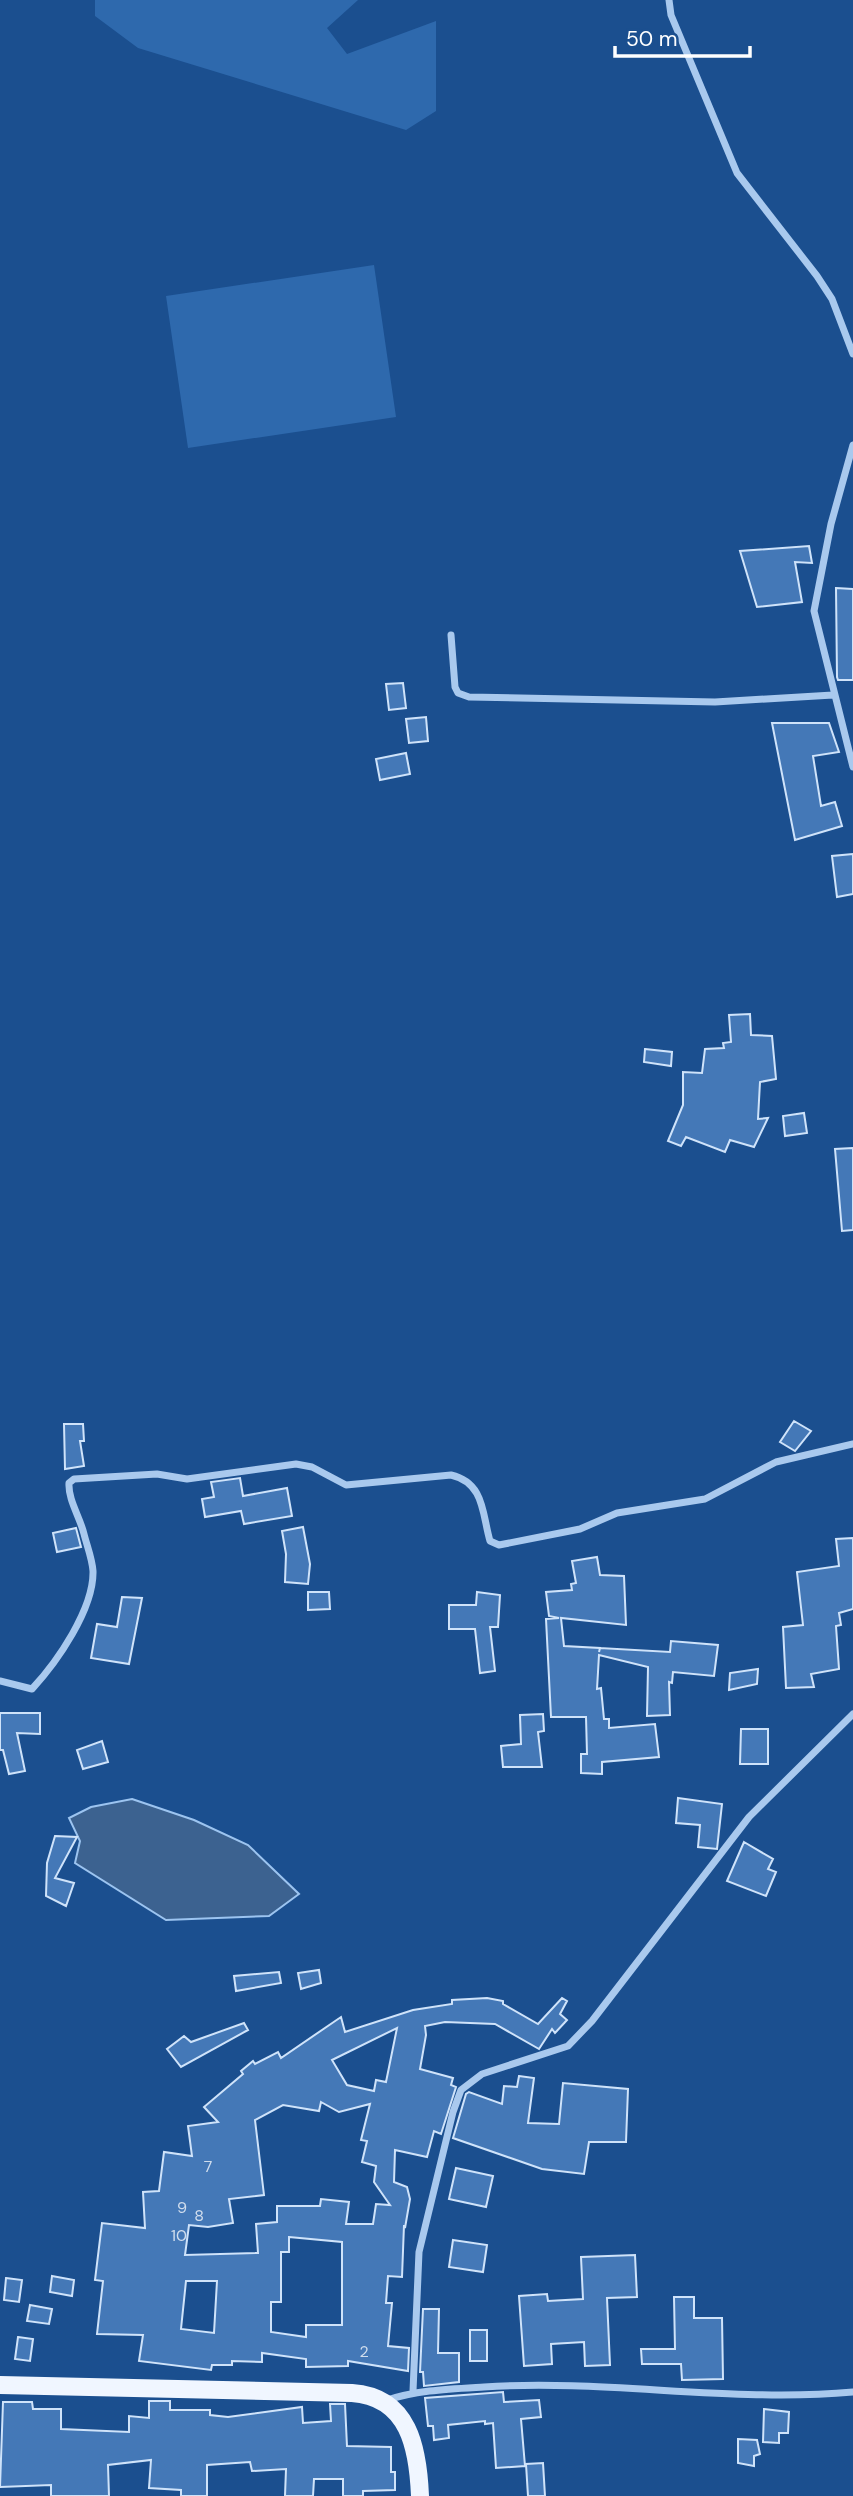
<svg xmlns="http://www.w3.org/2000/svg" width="853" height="2496" font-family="'DM Sans',sans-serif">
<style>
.green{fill:#2e69ad}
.water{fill:#3c6290;stroke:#9cc4f0;stroke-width:2}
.building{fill:#4478b7;stroke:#cfe3fa;stroke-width:2;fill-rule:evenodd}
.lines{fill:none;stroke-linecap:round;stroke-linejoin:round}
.minor{stroke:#a9c9ee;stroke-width:7}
.primary{stroke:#f0f6ff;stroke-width:18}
.labels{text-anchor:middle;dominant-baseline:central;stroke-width:6;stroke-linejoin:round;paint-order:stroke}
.number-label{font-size:16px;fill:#d0dded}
</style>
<rect width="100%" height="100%" fill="#1b4f8f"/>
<path class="green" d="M95,0H358L327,28L347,54L436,21V111L406,130L138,48L95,16Z
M374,265L396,417L188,448L166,296Z"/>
<path class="water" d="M132,1799L194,1820L248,1845L299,1894L269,1916L166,1920L75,1863L80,1841L69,1818L91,1807Z"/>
<path class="building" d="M809,546L812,563L795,562L802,602L757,607L740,551Z
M836,588L853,589V680H838L837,677Z
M403,683L406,708L389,710L386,684Z
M426,717L428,741L409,743L406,719Z
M772,723H829L839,752L813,756L821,806L835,802L842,826L795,840Z
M406,753L410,774L380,780L376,759Z
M853,854V894L837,897L832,856Z
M750,1014L751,1035L772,1036L776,1079L760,1082L758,1119L768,1118L754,1147L730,1140L725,1152L686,1137L681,1146L668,1141L683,1105V1072L702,1073L705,1049L724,1048L723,1043L731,1042L729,1015Z
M645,1049L672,1052L671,1066L644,1062Z
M804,1113L807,1133L785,1136L783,1116Z
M853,1148V1230L842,1231L835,1149Z
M794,1421L811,1431L795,1451L780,1442Z
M64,1424H83L84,1441H80L84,1466L65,1469Z
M240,1478L243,1496L287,1488L292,1516L244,1524L241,1511L205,1517L202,1499L214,1497L211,1482Z
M303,1527L310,1564L308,1584L285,1582L286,1554L282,1531Z
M76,1528L81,1547L57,1552L53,1533Z
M853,1538V1609L839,1613L841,1625L836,1626L839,1669L811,1674L814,1687L786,1688L783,1627L803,1625L797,1572L839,1566L836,1539Z
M597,1557L600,1575L624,1576L626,1625L561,1618L564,1646L600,1648L599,1652L600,1648L670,1652L671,1641L718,1645L714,1676L673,1672L672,1683L669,1682L670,1715L647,1716L648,1667L599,1655L597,1689L601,1688L604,1719H609V1728L655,1724L659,1757L602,1762V1774L581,1773V1754H587L586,1717H551L546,1619L559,1618L549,1616L546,1592L572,1590L571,1584L576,1583L572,1561Z
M308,1592H329L330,1609L308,1610Z
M477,1592L500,1595L498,1627H490L495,1671L480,1673L475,1629H449V1605H476Z
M122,1597L142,1598L129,1664L91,1658L97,1624L117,1627Z
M758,1669L757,1684L729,1690L730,1673Z
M0,1713H40V1734L17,1733L25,1771L9,1774L3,1750H0Z
M543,1714L544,1731L538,1732L542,1767H503L501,1746L521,1744L520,1715Z
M741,1729H768V1764H740Z
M102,1741L108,1762L83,1769L77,1750Z
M678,1798L722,1804L717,1849L698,1847L700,1825L676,1823Z
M55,1836L77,1837L55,1878L74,1883L66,1906L46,1896L47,1863Z
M744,1842L773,1859L768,1869L776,1872L766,1896L727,1881Z
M319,1970L321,1983L301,1989L298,1973Z
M279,1972L281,1983L236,1991L234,1976Z
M487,1998L503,2001V2004L538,2024L562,1998L567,2001L560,2014L567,2020L555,2033L552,2029L539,2049L495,2024L445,2022L425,2026L426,2035L420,2069L453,2078L451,2085L456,2087L441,2134L434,2131L427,2157L395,2150L394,2182L407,2187L410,2199L405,2228L404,2225L402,2277L388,2276L386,2303H392L388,2346L409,2348L408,2371L348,2361V2366L306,2367V2359L262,2353V2362L232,2361V2365H212L211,2370L139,2361L143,2335L97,2334L103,2281L95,2280L102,2223L145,2228L143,2192L159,2191L164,2152L192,2156L188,2126L218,2122L204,2107L243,2074L241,2071L253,2061L255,2064L278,2052L281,2058L341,2017L345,2032L413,2010L452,2004V2000ZM397,2028L386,2082L376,2080L374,2091L347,2085L332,2060ZM321,2102L339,2112L370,2104L361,2140L367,2141L362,2162L376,2166L374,2182L390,2205L376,2204L373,2224H346L349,2202L321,2199L320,2206H277V2222L256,2224L258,2253L185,2255L189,2225L208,2227L233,2223L229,2199L264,2195L255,2120L283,2105L319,2111ZM289,2237L342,2242V2325H306V2337L271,2332V2302H281V2252H289ZM186,2281H217L214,2333L181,2329Z
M244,2023L248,2030L181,2067L167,2049L184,2036L191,2042Z
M519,2076L534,2078L528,2123L559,2124L563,2083L628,2089L626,2142H589L584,2174L542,2169L453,2138L466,2094L469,2092L502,2104L504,2086L517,2087Z
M456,2168L493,2176L486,2207L449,2199Z
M453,2240L487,2245L483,2272L449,2267Z
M635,2255L637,2297L607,2298L610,2365L585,2366L584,2342L551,2344L552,2364L524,2366L519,2296L547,2294L548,2301L583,2299L581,2257Z
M52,2276L74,2280L72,2296L50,2292Z
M6,2278L22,2280L19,2302L4,2300Z
M674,2297H694V2318H722L723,2379L682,2380L681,2364H642L641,2349H675Z
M30,2305L52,2309L49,2324L27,2321Z
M423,2309H439L438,2353H459V2382L424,2386L423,2372H420Z
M470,2330H487V2361H470Z
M18,2337L33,2339L30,2361L15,2359Z
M503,2392L504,2402L539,2400L541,2417L521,2419L525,2466L496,2468L493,2423L485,2424V2421L448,2425L449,2438L434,2440L433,2426H428L425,2398Z
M149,2401H170V2410H210V2415L228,2417L302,2407L303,2423L331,2421L330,2404H345L347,2446L391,2447V2472H395V2490L363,2491V2496H343V2479H314L313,2496H285L286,2469L252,2471L250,2462L207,2465V2496H181V2490L149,2488L151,2460L108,2465L109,2496H51V2485L0,2487L3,2402H32L33,2409H61V2429L129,2432V2416L149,2418Z
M764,2409L789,2412L788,2433H779V2443L763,2442Z
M738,2439L757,2440L760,2454L754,2456V2466L738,2463Z
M543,2463L545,2496H528L526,2464Z"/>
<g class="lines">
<path class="minor" d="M669,0L671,15L737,173L817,276L832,299L853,354
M853,445L831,524L814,611L853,767
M451,635L455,687L458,693L469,697L715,702L833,695
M0,1681L32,1689C57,1662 94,1609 93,1571C92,1558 87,1546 84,1534C80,1517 68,1500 69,1483L74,1479L157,1474L187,1479L296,1464L312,1467L346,1485L451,1475C485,1483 482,1514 490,1541L499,1545L580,1529L617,1513L705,1499L776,1462L853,1444
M413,2391L419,2252L453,2112L461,2090L482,2074L568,2046L592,2021L749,1817L853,1714
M384,2401C417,2390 449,2389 484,2387C607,2379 730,2403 853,2392"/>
<path class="primary" d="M0,2385L352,2393C409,2397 418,2448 420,2496"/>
</g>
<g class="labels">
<g class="number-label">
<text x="208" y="2166">7</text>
<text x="182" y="2207">9</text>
<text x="199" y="2215">8</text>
<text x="179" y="2235">10</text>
<text x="364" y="2351">2</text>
</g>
</g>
<path d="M615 46v10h135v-10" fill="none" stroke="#ffffff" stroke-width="3.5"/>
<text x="626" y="46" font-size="21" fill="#ffffff" stroke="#1b4f8f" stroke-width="5" paint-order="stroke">50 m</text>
</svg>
